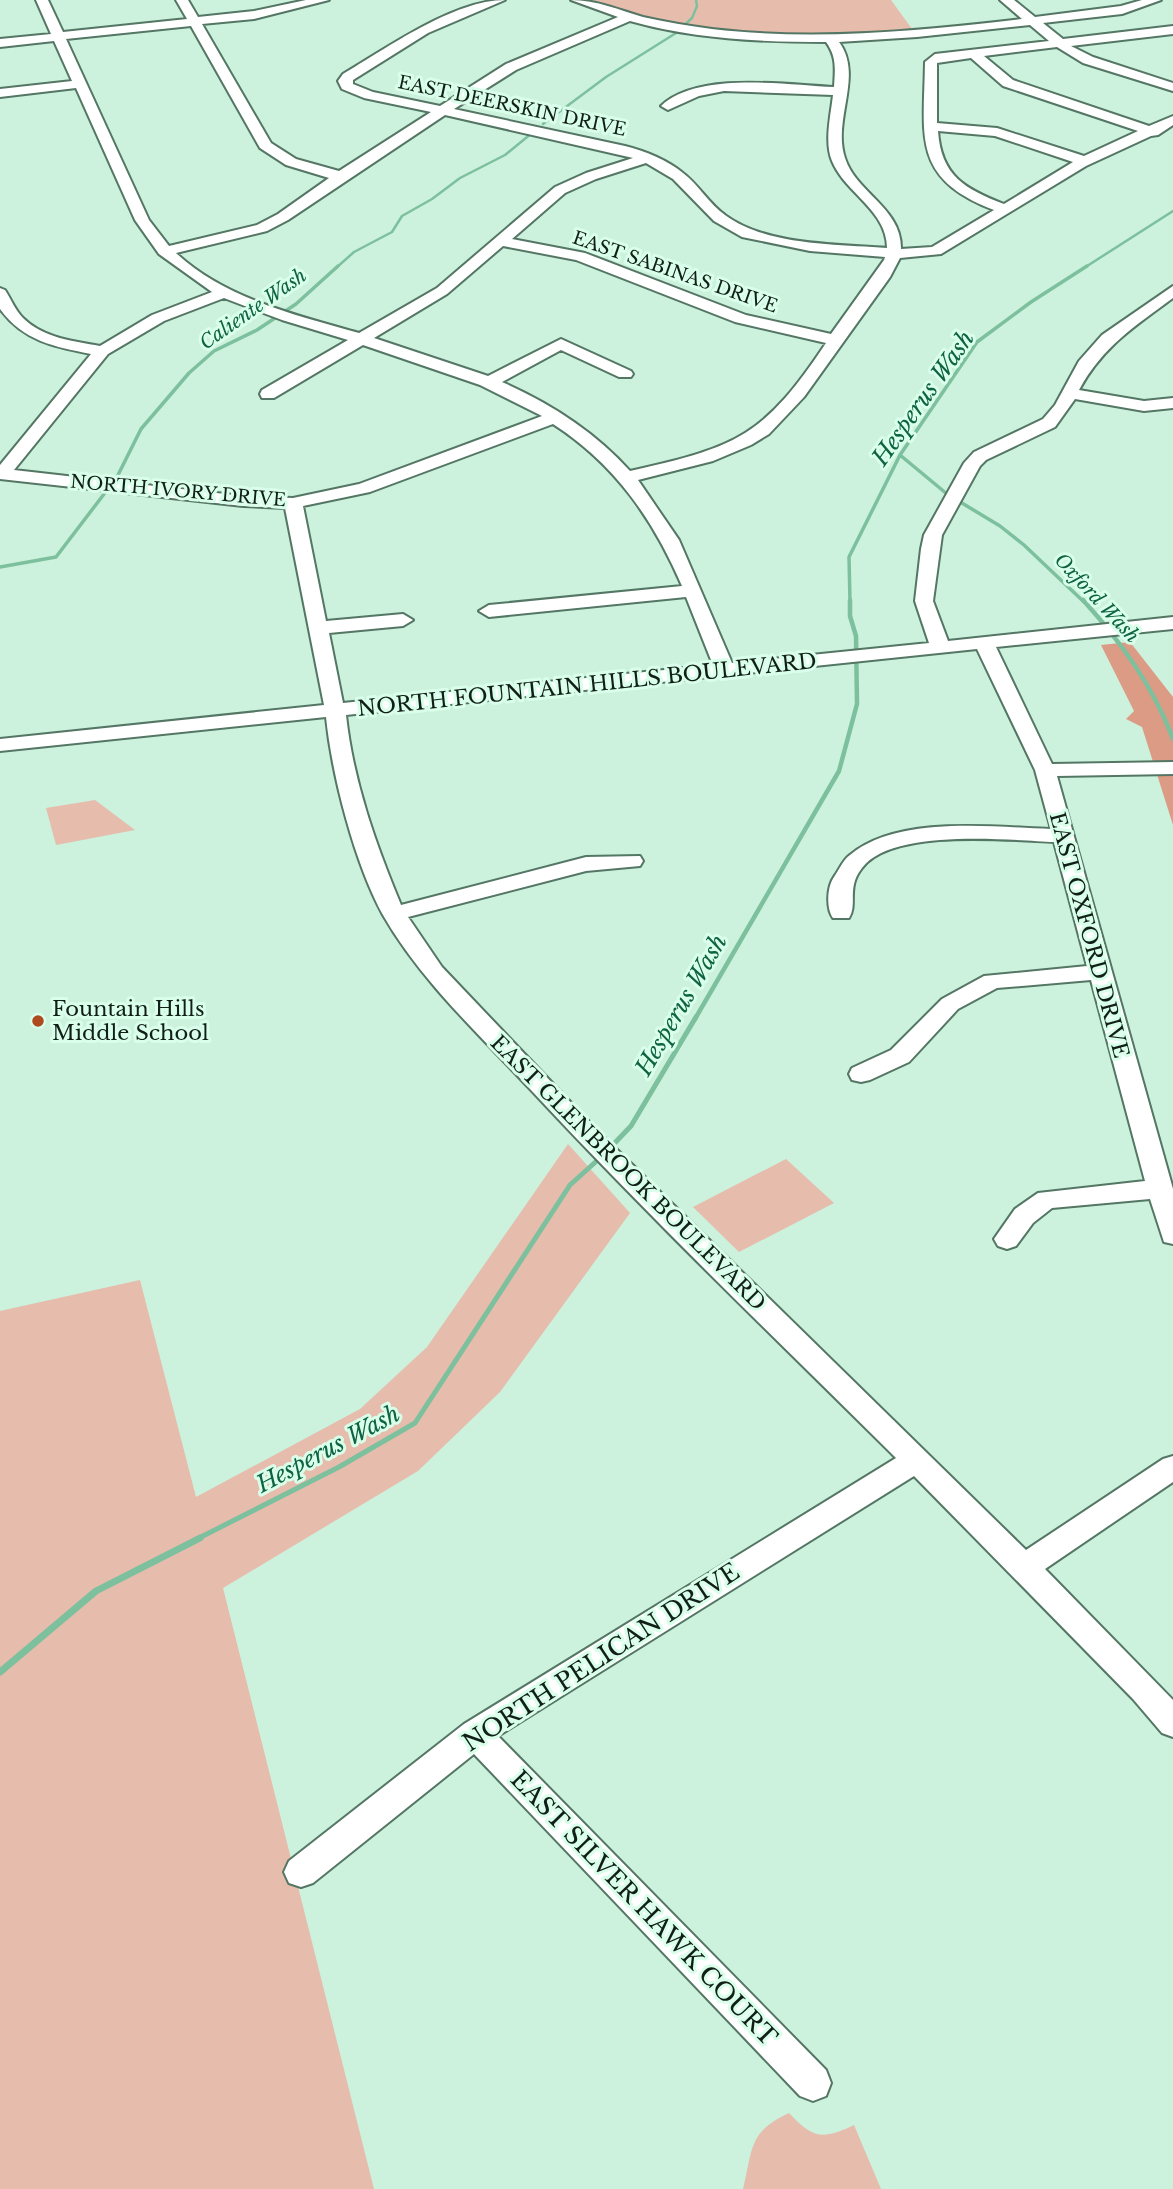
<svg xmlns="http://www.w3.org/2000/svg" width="1173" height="2189" font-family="'Libre Baskerville',serif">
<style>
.green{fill:#e6bcac}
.forest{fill:#dc9b84}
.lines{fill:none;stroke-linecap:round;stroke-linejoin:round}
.stream-far4{stroke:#7dc09d;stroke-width:2.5}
.stream-far3{stroke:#7dc09d;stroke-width:3.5}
.stream-far2{stroke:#7dc09d;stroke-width:4.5}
.stream-far1{stroke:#7dc09d;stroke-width:5}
.stream{stroke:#7dc09d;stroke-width:7}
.minor-casing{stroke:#547664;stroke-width:4}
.minor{fill:#fff;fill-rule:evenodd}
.poi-dot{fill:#af491f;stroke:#d9ffea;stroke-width:2.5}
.labels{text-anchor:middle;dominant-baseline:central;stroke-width:6;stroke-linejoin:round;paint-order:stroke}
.far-street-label{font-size:18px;fill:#111f18;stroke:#d9ffea}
.far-water-label{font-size:19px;font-style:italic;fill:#0f6242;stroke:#d9ffea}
.street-label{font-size:21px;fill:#111f18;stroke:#d9ffea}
.poi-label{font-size:21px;fill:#111f18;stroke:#d9ffea;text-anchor:start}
.water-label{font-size:23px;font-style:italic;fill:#0f6242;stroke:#d9ffea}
.near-street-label{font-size:24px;fill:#111f18;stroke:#d9ffea}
</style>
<rect width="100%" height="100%" fill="#ccf1dd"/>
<path class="green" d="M593,0H891L912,29C803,39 696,39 593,0Z
M95,800L135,830L56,845L46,808Z
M568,1144L630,1213L500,1392L418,1471L223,1588L374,2189H0V1311L140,1280L196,1497L360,1409L427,1347Z
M786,1159L834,1203L739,1252L693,1207Z
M789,2113C813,2139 823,2140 854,2125L881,2189H743C753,2149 748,2132 789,2113Z"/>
<path class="forest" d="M1130,642L1173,697V825L1142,727L1126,719L1134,711L1101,645Z"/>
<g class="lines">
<path class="stream-far4" d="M543,124L606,77L676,33L692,18L697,6L696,0
M336,268L354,252L392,232L402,216L432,199L460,178L505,155L532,133
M1084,268L1173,211"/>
<path class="stream-far3" d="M900,455L947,494L1000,526L1024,545L1084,602
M0,567L56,557L117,477L141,429L189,373L214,351L257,330L296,304L338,266
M850,602L849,557L900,455L977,342L1031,302L1087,266"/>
<path class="stream-far2" d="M1083,600C1121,642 1153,686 1173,739
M695,1019L839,771L857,704L856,636L850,616V600"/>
<path class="stream-far1" d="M608,1150L631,1126L696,1017
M197,1539L339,1467L415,1423L570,1185L601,1157"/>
<path class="stream" d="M0,1672L96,1591L200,1538"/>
<g class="minor-casing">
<path id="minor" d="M36,0H48L63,32L187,19L176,0H188L198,17L254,11L306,0H329L254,19L202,24L271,143L296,159L339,171L431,112L364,98L342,89L338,81L343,74C387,48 454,0 505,0L428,33L353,80V84L373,92L440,106L506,64L618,17L571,0C597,0 619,10 643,17C665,22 689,26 712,29C815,41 919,31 1022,19L1000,0H1014L1035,17L1121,6L1142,0H1161L1122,14L1043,23L1063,39L1173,26V34L1071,46L1093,57L1173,83V91L1083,63L1057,47L984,56L1013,80L1149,126L1173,116V125L1158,135L1151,136L1086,166L941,254L900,258L890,277L804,397L769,434L751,445L713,461L638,480L679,540L732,663L929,643L915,601L921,549L924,535L964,463L974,452L1043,419L1055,405L1079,361L1102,335L1173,286V298C1134,327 1103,346 1079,390L1144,401L1173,398V408L1144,411L1075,399L1055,427L986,460L980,466L942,535L933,601L948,641L1173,617V629L996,647L1052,764L1173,762V774L1057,776L1173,1189V1244L1164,1242L1150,1199L1052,1208L1033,1223L1016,1246L1007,1249L998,1246L994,1239L1015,1209L1038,1193L1145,1181L1091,980L997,988L958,1009L909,1062L870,1080L861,1082L852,1080L849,1074L852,1068L891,1050L942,999L984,976L1087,966L1054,842C1008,840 892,828 862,868C846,888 858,904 849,918H833C826,908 827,887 834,877C839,870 843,860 850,855C898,815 992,827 1051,829L1035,770L977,649L346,715C353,781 376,845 401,905L586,857L640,856L643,861L640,866L586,871L408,917L442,967L598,1131L1026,1550L1163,1459L1173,1456V1482L1045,1569L1173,1700V1737L1162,1733L1133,1699L914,1476L498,1736L826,2070L831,2083L826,2096L813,2101L800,2096L474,1754L313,1883L301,1887L289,1883L284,1872L289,1861L464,1724L896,1458C773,1336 648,1216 530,1089C479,1034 421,981 383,915C355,864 332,776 326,717L0,751V739L324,705L285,508L243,506L0,479V465L91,354C55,347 23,341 0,309V288L5,290C11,299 15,310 23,318C43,338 73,341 100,346L152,315L212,292L159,254L135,220L76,88L0,97V89L72,81L54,41L0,47V39L51,34ZM630,21C693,39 761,42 826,42C837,57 835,69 834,87C787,85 698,71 661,106L668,110L699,96L724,91L833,95C831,114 824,142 832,161C845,193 887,210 887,248C837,244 767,246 725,215C709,204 699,185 683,173C667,160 645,151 625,146L454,109L516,70ZM1030,25L1049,41L935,54L925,62C924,137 911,178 994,210L932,247L901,249C902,208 856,193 845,158C832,119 864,76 839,42L917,37ZM191,26L260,148L286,165L329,178L278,214L257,225L169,246L149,220L66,39ZM971,58L1003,86L1138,131L1084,156L997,128L937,123V63ZM445,115L633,158L586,173L555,187L437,288L359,333C297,315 225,299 176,253L267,231L288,220ZM938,131L995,136L1073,162L1004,204C965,189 941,176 938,131ZM646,163L673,179L714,221L742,237L810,251L885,257L884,260L831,334L746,315L585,253L512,239L565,193L596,179ZM503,246L576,260L735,322L826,343C764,436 738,447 630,471C595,432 550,403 502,382L561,350L619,377H631L633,374L631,371L561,339L488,376L374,338L447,294ZM224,298L282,320L348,340L262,390L260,394L262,398H274L363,345L480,385L542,416L359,484L293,498L243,496L14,470L108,354L164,321ZM553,424C615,464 653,519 682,586L489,605L479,611L489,617L686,597L713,665L343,703L329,633L403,626L413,620L403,614L326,621L303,506L370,492Z"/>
</g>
<use href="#minor" class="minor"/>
</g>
<circle class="poi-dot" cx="38" cy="1021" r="7"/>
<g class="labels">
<g class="far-street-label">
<text transform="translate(512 106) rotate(12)">EAST DEERSKIN DRIVE</text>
<text transform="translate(675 272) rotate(19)">EAST SABINAS DRIVE</text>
<text transform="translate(178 491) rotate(5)">NORTH IVORY DRIVE</text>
</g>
<g class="far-water-label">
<text transform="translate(253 309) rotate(-35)">Caliente Wash</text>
<text transform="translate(1097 598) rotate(47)">Oxford Wash</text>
</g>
<g class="street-label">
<text transform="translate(587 685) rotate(-6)">NORTH FOUNTAIN HILLS BOULEVARD</text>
<text transform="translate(1089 935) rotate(75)">EAST OXFORD DRIVE</text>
<text transform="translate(628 1173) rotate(45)">EAST GLENBROOK BOULEVARD</text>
</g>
<g class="poi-label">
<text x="52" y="1009">Fountain Hills<tspan x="52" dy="24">Middle School</tspan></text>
</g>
<g class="water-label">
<text transform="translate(923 398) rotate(-55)">Hesperus Wash</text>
<text transform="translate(681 1005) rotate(-60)">Hesperus Wash</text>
<text transform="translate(328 1449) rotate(-28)">Hesperus Wash</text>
</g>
<g class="near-street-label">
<text transform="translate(601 1657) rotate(-33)">NORTH PELICAN DRIVE</text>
<text transform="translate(644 1908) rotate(46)">EAST SILVER HAWK COURT</text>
</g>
</g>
</svg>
